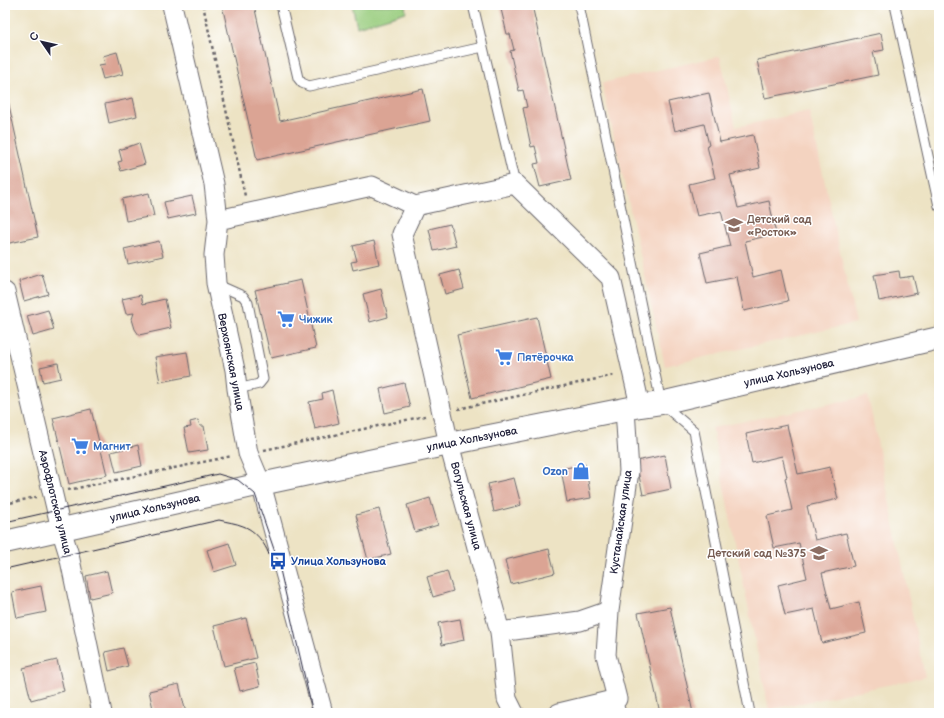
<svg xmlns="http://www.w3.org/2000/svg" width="944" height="718" font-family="'Balsamiq Sans',sans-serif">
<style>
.built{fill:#f4d3c0}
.green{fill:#98cc7d;stroke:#5d775c}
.building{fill:#dba494}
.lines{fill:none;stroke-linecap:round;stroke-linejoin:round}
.lane-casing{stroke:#69666b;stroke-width:11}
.street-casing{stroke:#69666b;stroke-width:21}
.secondary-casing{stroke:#69666b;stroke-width:24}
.path{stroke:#69666b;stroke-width:2.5;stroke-dasharray:3 3;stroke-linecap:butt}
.lane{stroke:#fff;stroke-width:9}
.street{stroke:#fff;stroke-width:19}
.secondary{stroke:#fff;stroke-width:22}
.tram{stroke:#22223b;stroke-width:1}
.labels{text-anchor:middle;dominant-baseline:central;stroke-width:3;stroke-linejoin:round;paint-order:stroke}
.education-label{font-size:11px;font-weight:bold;fill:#785e54;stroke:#fff;text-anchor:start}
.shop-label{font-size:11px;font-weight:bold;fill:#366cbe;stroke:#fff;text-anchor:start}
.street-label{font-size:11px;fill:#22223b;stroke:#fff}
.transit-label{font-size:11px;font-weight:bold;fill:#164399;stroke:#fff;text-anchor:start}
</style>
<rect width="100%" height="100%" fill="#fff"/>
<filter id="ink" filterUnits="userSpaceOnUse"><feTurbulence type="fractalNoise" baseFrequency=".025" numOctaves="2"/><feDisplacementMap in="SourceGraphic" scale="8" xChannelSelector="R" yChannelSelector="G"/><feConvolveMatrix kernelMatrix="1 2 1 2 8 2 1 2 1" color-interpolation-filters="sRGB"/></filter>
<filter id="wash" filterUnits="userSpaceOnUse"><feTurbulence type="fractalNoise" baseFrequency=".012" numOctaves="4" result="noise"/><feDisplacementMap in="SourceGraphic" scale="16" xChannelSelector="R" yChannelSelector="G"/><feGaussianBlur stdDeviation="0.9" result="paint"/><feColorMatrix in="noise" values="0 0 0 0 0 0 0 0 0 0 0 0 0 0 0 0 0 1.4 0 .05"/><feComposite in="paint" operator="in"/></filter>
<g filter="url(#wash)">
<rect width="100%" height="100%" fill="#ede3c4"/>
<path class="built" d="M720,56L736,127L809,111L856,323L665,366L602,83Z
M868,396L925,677L769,710L712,428Z"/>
<path class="green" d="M352,5H405L406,12L357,27Z"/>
<g id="blocks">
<path class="building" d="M222,5H254L280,121L423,89L430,121L257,160Z
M500,5H532L571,180L540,187L534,164L539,163L535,146L531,147L523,108L527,107L523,90L519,91L510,51L514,50L510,34H507Z
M881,33L884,50L873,52L878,75L765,98L757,60Z
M117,52L123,74L103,79L99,65L105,64L103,56Z
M5,87L38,237L5,244Z
M709,93L720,142L753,135L760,168L730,175L738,208L769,201L776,234L745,241L753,277L781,270L788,301L744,311L737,277L707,283L700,253L730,246L721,211L697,216L689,184L715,178L707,146L709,145L704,124L675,131L668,102Z
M133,98L137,116L109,123L105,104Z
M139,143L145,164L121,171L118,162L122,161L119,150Z
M149,193L154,216L126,221L122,199Z
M192,196L196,213L168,219L164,202Z
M450,224L456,246L434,251L429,229Z
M159,241L163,256L128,264L124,249Z
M374,241L379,264L353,270L351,262L357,261L353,246Z
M459,270L464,289L445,294L440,275Z
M899,271L900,278L913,276L917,293L879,301L874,275Z
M42,274L48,294L24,301L19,281Z
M301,280L316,348L271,358L255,290Z
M381,289L388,317L370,322L363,294Z
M141,295L143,304L165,299L171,328L139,335L135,329L132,319L134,313L126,314L122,299Z
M48,310L54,330L33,336L27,316Z
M537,317L551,379L472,398L457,335Z
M187,352L191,376L160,382L155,357Z
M58,363L61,378L43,382L40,367Z
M404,383L410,407L385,413L380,389Z
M332,390L339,423L315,429L309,402L323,399L322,393Z
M91,409L107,475L69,484L53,418Z
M198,420L200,426H204L208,450L189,453L184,428L191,427L190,422Z
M787,425L798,474L830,467L838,499L807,506L815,540L846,533L854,566L822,573L831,609L859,602L866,633L822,643L814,609L785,615L778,585L807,578L799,543L774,548L767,516L792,510L785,478L787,477L782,456L752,463L746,434Z
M138,445L142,466L116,472L111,452Z
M665,455L671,489L643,495L636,461Z
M585,464L591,498L567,502L561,469Z
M514,478L521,505L494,512L488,484Z
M430,498L438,525L415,532L407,505Z
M379,509L391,554L368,560L356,515Z
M229,543L236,565L214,572L207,550Z
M549,549L555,573L511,584L505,560Z
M107,571L112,593L90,598L86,576Z
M447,571L453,591L433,597L427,577Z
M41,586L46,612L17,618L12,592Z
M670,607L693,713H660L638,613Z
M246,618L256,658L224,666L214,626Z
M460,619L464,640L442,645L438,623Z
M123,648L128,666L109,671L105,652Z
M57,660L64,691L31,700L23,668Z
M255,663L260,686L240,691L234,668Z
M179,684L186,713H154L149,691Z"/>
</g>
</g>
<g filter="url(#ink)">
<use href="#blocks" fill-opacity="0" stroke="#69666b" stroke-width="1"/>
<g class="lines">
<g class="lane-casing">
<path id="lane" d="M281,5L298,78L302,83L309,86L483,47L515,184
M473,5L483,47
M579,5L661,403L694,431L750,713
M895,5L939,206
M216,284L243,296L248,303L263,379L259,384L237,389
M617,699L621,713"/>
</g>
<g class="street-casing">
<path id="street" d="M172,5L214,184L218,220L214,255L216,283L235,370L237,389L248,453L261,484L323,713
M415,206L402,234L449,444L500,632L507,699L514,713
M218,220L372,186L415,206L515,184L611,278L640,406
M5,292L61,529L69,555L102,713
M500,632L580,621L609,611L629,471L625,409
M559,713L617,699L606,655L609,611"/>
</g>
<g class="secondary-casing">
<path id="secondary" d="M5,542L261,484L449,444L640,406L661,403L939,338"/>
</g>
<path class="path" d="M203,5L245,196
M458,409L615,375
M264,450L425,416
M68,490L232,456
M5,504L36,497"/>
<use href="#lane" class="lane"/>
<use href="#street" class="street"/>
<use href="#secondary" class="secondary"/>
<path class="tram" d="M5,522L218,474L238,480L255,494L278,561L313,713
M5,569L219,520C227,522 236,523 243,526C260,532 270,552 273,568"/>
</g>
</g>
<defs>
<g id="school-bare" transform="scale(1.38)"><path d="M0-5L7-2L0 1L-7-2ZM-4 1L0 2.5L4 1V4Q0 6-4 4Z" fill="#8d6e63" stroke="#fff" stroke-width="2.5" paint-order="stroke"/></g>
<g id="supermarket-bare" transform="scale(1.38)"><path d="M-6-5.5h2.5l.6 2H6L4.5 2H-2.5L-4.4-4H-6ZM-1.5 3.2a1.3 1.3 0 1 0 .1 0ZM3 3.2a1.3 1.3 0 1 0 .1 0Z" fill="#3f7fe0" stroke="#fff" stroke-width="2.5" paint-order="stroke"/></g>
<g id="shop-bare" transform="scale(1.38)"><path d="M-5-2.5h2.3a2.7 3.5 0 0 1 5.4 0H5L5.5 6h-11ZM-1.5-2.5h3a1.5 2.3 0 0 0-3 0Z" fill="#3f7fe0" stroke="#fff" stroke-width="2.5" paint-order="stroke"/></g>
<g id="bus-bare" transform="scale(1.38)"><path d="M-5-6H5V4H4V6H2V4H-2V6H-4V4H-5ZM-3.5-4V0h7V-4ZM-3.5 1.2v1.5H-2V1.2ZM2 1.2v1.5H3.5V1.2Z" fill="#1a4fb4" stroke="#fff" stroke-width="2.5" paint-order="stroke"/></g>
</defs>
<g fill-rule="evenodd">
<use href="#school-bare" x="734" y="225"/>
<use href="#supermarket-bare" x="286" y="319"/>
<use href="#supermarket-bare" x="504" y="357"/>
<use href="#supermarket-bare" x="80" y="446"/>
<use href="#shop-bare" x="581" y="471"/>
<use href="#school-bare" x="819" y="553"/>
<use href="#bus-bare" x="278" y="561"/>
</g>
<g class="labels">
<g class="education-label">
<text x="747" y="219">Детский сад<tspan x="747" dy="13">«Росток»</tspan></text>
<text x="806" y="553" text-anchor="end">Детский сад №375</text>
</g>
<g class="shop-label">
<text x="299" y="319">Чижик</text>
<text x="517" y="357">Пятёрочка</text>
<text x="93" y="446">Магнит</text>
<text x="568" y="471" text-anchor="end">Ozon</text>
</g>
<g class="street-label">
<text transform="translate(231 362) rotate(79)">Верхоянская улица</text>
<text transform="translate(789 373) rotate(-13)">улица Хользунова</text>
<text transform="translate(472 439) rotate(-11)">улица Хользунова</text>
<text transform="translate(55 502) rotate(76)">Аэрофлотская улица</text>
<text transform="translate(466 506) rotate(75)">Вогульская улица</text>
<text transform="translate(155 508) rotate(-13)">улица Хользунова</text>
<text transform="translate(621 522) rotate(-82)">Кустанайская улица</text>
</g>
<g class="transit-label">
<text x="291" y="561">Улица Хользунова</text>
</g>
</g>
<rect width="944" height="718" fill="none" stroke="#fff" stroke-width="20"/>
<g transform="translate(42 42) rotate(304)" stroke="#ffffff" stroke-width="3" paint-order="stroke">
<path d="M0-3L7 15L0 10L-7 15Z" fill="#22223b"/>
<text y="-6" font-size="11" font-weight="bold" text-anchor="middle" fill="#22223b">С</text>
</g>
</svg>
